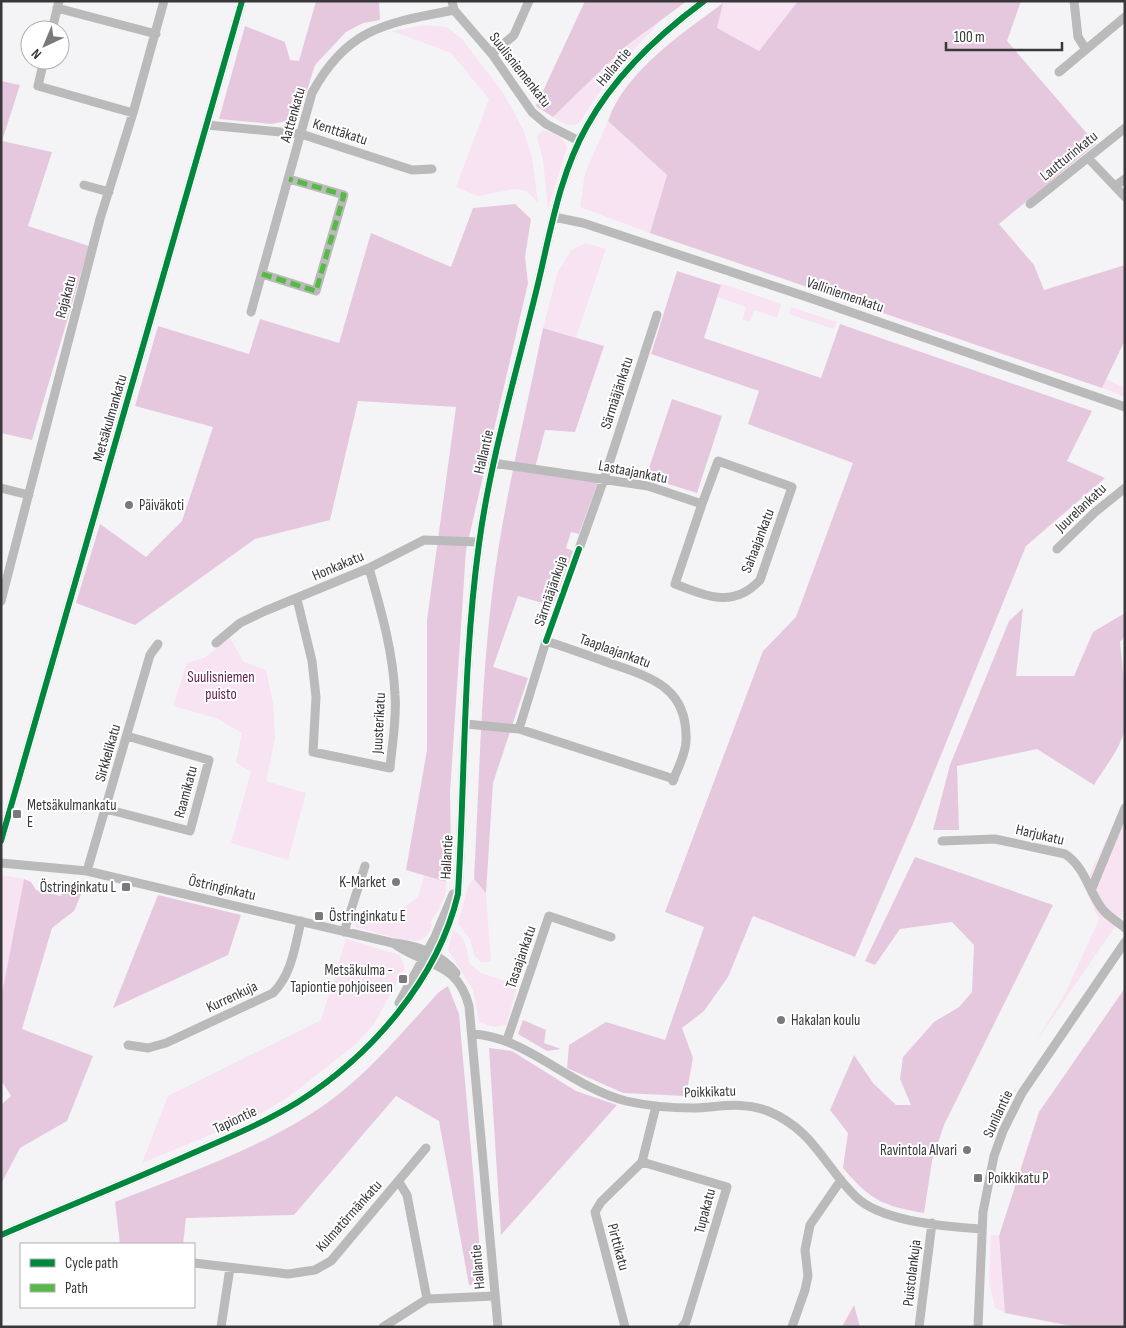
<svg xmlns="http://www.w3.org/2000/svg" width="1126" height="1328" font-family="'Sofia Sans Condensed',sans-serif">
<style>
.green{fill:#f8e3f3}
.forest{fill:#e6c8de}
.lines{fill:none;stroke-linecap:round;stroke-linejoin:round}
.minor{stroke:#bababa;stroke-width:9}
.quiet{stroke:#58b947;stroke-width:5;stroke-dasharray:10 5;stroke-linecap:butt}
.cycleway-casing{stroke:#fff;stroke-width:9}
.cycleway{stroke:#00873e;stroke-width:6}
.poi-dot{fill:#7a7a7c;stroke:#fff;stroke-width:2}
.labels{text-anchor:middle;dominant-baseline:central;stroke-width:4;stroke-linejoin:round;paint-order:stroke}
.street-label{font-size:15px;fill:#38383a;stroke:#fff}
.poi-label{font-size:15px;fill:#38383a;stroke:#fff;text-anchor:start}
.park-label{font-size:15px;fill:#632355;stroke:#fff}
</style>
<rect width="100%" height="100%" fill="#f4f4f6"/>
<path class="green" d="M726,1H798L759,51L716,28L723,3Z
M664,17L613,72L579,123C570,129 561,122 553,117L626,46Z
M425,25L447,27L462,39L504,94L523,129L532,157L538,203L527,191L515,189L478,196L456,187L489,99L451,53L392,31Z
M608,121L667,175L650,233L580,207L585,173Z
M542,130C552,131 563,137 567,147L548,209L543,160L537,137Z
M586,243L606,249L576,337L543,328L557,274L571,250Z
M721,283L781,304L777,318L754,310L750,322L742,320L746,307L717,297Z
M791,307L837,322L834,329L789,314Z
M1106,379L1125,388V397L1102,388Z
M230,638L244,662L266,670L273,703L275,738L266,781L306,793L288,860L231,843L251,772L236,762L242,733L216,718L173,706L187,663L204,658Z
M1125,801V912L1034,1045L1065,993L1099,920L1084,886Z
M1,875L24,879L1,1001Z
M424,876L446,882C448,899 438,909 430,923L432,925C430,931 427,938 420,940C408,944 369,930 355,927L359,913L388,920L418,897Z
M474,879L486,893L491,962H481L474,955L470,939L458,924L468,886Z
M453,930C466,937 467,949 469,963L481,973L518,985L506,1025L494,1027L479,1022L473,990L448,950Z
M346,939L400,955L405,968L374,1024L356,1044L287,1098L256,1116L142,1163L168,1096L321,1020Z
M991,1234L999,1236L1005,1313L995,1308L989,1281Z"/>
<path class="forest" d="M316,1H379L380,20L363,23L346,32L315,65L298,119L271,124L219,119L245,26L285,42L290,60L299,61Z
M585,1H687L626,46L553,117L536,106Z
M798,1H1021L1007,41L1096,144L999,224L1034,265L1044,290L1125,265V340L1102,388L650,233L667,175L608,121C625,71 683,33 723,3L717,28L759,51Z
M1,81L20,85L2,141L52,152L28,226L89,246L32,440L1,433Z
M515,204L531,219L525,257L528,283L466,550L450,793L451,845L446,882L406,870L427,750V620L456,407L358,401L330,520L255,539L135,625L76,603L100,524L146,557L182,521L213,427L135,406L158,326L249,354L260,319L339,343L371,233L451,267L473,208Z
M677,271L721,285L704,338L821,378L840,324L1092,411L1067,461L1105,478L1026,546L915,819L855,957L753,916L728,977L704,1011L682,1028L693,1058L686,1096L623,1093L567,1068L569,1045L606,1022L665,1040L704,927L665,912L763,651L796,617L853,463L748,424L759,391L651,354Z
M543,328L604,346L575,432L545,430L534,472L598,482L579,534L571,532L566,548L573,551L553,606L518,596L493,667L528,678L493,783L486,893L474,879C480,770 481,659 498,551C510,475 528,402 543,328Z
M672,399L722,416L697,493L646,477Z
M1023,608L1016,676H1074L1093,632L1125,613V636L1120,642C1123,669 1126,700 1125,727C1122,747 1104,768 1094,785L1037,749L957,766L959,830H933L950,765L1009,621Z
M915,857L1053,905L944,1125L932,1161L924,1213C883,1206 870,1200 843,1168L848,1133L830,1110L854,1055L873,1083L896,1105H911L900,1079L903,1057L934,1022L959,1007L972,992L974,945L952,922L900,929L875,965L865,961Z
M24,879L31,882L36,890L61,896L67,882L85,885L74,911L52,928L22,1029L93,1056L67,1121L20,1148L1,1184V1105L11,1096L1,1080V999Z
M158,895L241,915L228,955L113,1008Z
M448,986L459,1014L483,1284L469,1285L439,1121L396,1096L294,1215L186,1218L183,1244H120L115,1202C186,1174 274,1144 335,1097C374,1067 405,1029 439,992Z
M1125,988V1327H1077L1005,1313L999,1236L1039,1112Z
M523,1020L546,1030L544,1043L561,1049L547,1051L518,1034Z
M489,1048L512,1051L576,1091L617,1105L501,1235Z
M854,1305L860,1327H842Z"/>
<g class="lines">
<path class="minor" d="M452,1L454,10L492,54L532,112L546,124L579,141
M1074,1L1078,37L1085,48
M57,8L156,34
M52,30L59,1
M492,54L514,35L529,1
M44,60L38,86L133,113
M1059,72L1125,17
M207,125L301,134L412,170L432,169
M1088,158L1125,197
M84,185L109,192
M1115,186L1125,179
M1030,204L1125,128
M554,217L583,223L804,296L1125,407
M262,274L316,291L344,195L289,179
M251,312L312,93C347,28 386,23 454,10
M493,463L648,486L702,504L718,461L792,487L760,580C733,609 707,596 675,584L702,504
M1,488L29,495
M579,549L604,479L657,315
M1057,549L1094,513L1125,488
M297,599L312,661L316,697L313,752L390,768C392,744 397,719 395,695C393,651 381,610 369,568
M1,601L100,219L133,113L164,1
M216,643L240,623L265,611L369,568L424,540L479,542
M466,724L519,729L674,779
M519,729L546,641C568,648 590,656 612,664C654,678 688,689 686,741C686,754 677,769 673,781
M106,809L190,831L209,760L127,736
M1,841L242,1
M942,841L995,839L1065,854C1086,868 1088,891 1103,910C1109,917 1118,922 1125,928
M1,863L87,871L393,943C425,967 457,960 469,1006L498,1327
M87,871L150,655L158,644
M1092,888L1125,808
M344,932L365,866
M395,943C419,946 441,954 456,973
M399,1003L435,937L453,894
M472,1034C526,1036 570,1087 626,1101C648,1106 671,1108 694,1108C720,1107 742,1101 768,1111C815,1131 823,1165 856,1197C882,1222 947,1227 982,1229
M507,1040L549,916L611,937
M128,1045L148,1048L166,1043L273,993C292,974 295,946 301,921
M642,1162L727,1187L686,1322L682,1327
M642,1162L656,1106
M399,1182L407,1195L427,1299
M1,1235C59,1210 118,1186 175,1161C217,1142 259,1126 298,1102C371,1056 438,979 458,894C465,778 463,660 479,544C490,462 514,381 534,300C549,242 557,179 587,126C615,75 658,35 704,1
M194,1263L288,1274L315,1270L331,1261L426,1148
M221,1327L230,1268
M383,1327L427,1299L495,1296
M625,1327L595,1212L601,1202L642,1162
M792,1327L805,1290L808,1276L805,1250L810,1225L841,1180
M919,1327L932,1223
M978,1327L983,1212L994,1156L1003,1131L1022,1093L1125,942"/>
<path class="quiet" d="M262,274L316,291L344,195L289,179"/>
<g class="cycleway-casing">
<path id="cycleway" d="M546,641L579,549
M1,841L242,1
M1,1235C59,1210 118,1186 175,1161C217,1142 259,1126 298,1102C371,1056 438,979 458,894C465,778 463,660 479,544C490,462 514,381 534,300C549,242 557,179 587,126C615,75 658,35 704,1"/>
</g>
<use href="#cycleway" class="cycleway"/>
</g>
<g class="poi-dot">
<circle cx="129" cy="505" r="5"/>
<rect x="12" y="809" width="10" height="10" rx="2.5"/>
<circle cx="396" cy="882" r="5"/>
<rect x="121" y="882" width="10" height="10" rx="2.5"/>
<rect x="314" y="911" width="10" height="10" rx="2.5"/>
<rect x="398" y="974" width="10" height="10" rx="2.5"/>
<circle cx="781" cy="1020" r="5"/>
<circle cx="967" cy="1150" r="5"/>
<rect x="973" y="1173" width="10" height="10" rx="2.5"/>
</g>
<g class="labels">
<g class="street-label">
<text transform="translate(614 67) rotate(-50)">Hallantie</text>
<text transform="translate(520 70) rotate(52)">Suulisniemenkatu</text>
<text transform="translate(293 115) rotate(-74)">Aattenkatu</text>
<text transform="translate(340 132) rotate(18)">Kenttäkatu</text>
<text transform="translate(1069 156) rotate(-39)">Lautturinkatu</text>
<text transform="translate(845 295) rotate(19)">Valliniemenkatu</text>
<text transform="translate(66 297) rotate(-75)">Rajakatu</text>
<text transform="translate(617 393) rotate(-72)">Särmääjänkatu</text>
<text transform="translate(110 418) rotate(-74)">Metsäkulmankatu</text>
<text transform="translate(484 452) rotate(-77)">Hallantie</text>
<text transform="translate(633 472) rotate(11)">Lastaajankatu</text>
<text transform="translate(1081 508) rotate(-43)">Juurelankatu</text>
<text transform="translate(758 541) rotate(-69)">Sahaajankatu</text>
<text transform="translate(338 566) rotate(-23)">Honkakatu</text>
<text transform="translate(551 591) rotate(-71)">Särmääjänkuja</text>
<text transform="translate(615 651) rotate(20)">Taaplaajankatu</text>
<text transform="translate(379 723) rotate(-87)">Juusterikatu</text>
<text transform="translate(108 753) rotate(-74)">Sirkkelikatu</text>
<text transform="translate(186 792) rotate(-75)">Raamikatu</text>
<text transform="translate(1040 835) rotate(13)">Harjukatu</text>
<text transform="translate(447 857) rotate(-87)">Hallantie</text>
<text transform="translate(222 888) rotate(13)">Östringinkatu</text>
<text transform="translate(521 957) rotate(-71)">Tasaajankatu</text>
<text transform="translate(232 997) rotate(-25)">Kurrenkuja</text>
<text transform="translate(710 1092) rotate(-2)">Poikkikatu</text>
<text transform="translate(998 1114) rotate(-65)">Sunilantie</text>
<text transform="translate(235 1120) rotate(-25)">Tapiontie</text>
<text transform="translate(705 1211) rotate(-75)">Tupakatu</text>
<text transform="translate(349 1216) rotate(-48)">Kulmatörmänkatu</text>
<text transform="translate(618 1247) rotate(75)">Pirttikatu</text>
<text transform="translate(478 1267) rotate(-95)">Hallantie</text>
<text transform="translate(912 1273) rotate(-83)">Puistolankuja</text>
</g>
<g class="poi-label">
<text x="139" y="505">Päiväkoti</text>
<text x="27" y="805">Metsäkulmankatu<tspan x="27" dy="17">E</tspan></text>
<text x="386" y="882" text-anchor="end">K-Market</text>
<text x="116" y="887" text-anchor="end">Östringinkatu L</text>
<text x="329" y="916">Östringinkatu E</text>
<text x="393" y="970" text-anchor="end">Metsäkulma -<tspan x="393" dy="17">Tapiontie pohjoiseen</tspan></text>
<text x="791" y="1020">Hakalan koulu</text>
<text x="957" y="1150" text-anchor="end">Ravintola Alvari</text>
<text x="988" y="1178">Poikkikatu P</text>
</g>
<g class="park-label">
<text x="221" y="677">Suulisniemen<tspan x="221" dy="17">puisto</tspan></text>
</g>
</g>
<rect width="1126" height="1328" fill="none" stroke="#38383a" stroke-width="5"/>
<rect x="20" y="1243" width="175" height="65" fill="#ffffff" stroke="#afafb0"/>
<rect x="30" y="1259" width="25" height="8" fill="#00873e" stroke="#afafb0"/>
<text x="65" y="1268" font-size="15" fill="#38383a">Cycle path</text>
<rect x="30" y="1284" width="25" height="8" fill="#58b947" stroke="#afafb0"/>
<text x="65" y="1293" font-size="15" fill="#38383a">Path</text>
<g transform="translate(45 45) rotate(224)"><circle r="24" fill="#ffffff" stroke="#afafb0"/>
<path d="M0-4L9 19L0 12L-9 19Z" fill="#7a7a7c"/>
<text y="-8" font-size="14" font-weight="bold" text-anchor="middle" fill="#38383a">N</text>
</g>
<path d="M946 42v8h116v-8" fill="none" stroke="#38383a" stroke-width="2.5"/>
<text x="954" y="42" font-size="15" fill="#38383a" stroke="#ffffff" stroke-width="4" paint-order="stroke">100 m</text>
</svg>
